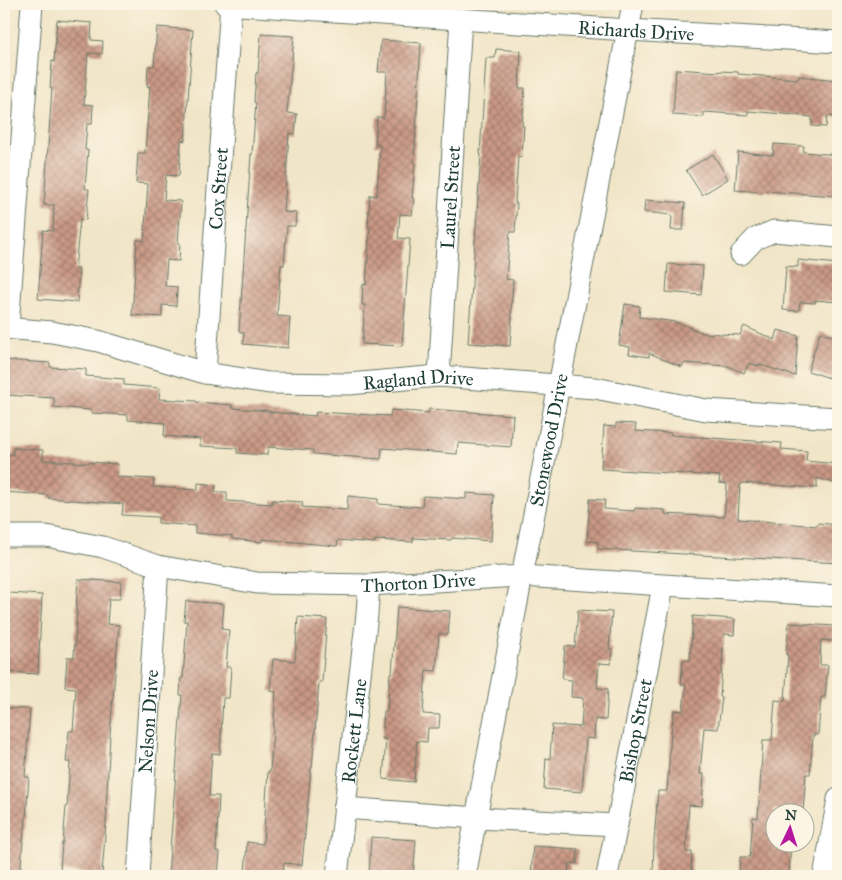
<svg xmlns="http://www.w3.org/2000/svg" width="842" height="880" font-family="'IM FELL Great Primer',serif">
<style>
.building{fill:url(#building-cross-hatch)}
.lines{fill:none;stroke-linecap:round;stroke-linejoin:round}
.minor-casing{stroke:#687867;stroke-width:23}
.minor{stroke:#fff;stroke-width:21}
.labels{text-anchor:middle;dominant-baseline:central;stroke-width:4.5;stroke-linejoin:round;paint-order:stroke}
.street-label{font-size:19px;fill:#1f3d34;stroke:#fcf5e5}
</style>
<defs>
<pattern id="building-cross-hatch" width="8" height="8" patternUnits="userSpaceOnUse" patternTransform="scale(1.25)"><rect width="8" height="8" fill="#ca9885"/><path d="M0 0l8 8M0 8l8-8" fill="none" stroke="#a37d6e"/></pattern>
</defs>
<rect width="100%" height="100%" fill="#fcf5e5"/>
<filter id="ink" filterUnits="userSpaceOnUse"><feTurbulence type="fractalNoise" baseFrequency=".02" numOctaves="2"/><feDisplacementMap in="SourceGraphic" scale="10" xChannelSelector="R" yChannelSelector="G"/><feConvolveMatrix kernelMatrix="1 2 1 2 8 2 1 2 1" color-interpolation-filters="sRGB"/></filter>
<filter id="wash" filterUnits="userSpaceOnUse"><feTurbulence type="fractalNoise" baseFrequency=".0096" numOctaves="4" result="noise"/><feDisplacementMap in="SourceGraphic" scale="20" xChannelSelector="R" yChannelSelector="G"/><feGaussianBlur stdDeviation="1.12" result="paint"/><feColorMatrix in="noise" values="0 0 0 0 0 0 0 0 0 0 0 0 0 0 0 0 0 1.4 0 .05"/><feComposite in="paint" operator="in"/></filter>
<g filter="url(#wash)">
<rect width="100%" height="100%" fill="#f1e5c7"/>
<g id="blocks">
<path class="building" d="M57,20L92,23L91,40L103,41L102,54L88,53L84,104L93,105L92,124H87L85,150H88L85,189H89L86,220L80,219L75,269H79L77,302L38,299L43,230L53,231L54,205H44L52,88H50L52,61L54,62Z
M157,27L193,30L185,141L181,140L179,176L166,175L164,200L181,201L178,243H180L179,261L167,260L165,286L177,287L176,306L162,305V317L132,315L137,240L144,241L148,184L136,183L138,153H145L150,87L147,86L148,66H154Z
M261,34L294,36L287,113L297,114L295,134L289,133L284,212L296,213L295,226H287L284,265H281L277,316L290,317L288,348L243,344L244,333L239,332L251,154L252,155L256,103L254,102L256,73H258Z
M381,40L421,43L414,163H415L412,198H414L412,215L400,214L398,238L410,239L402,346L362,344L365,305H362L363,284L366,285L370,227H368L370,195L377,196L380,145H375L377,117L384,118L387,72H378Z
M496,49L521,51L519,88H525L522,126H524L522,157L518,156L515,203H517L515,232H510L506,279L513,280L511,316H512L510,346L468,343L481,154H480L486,58H495Z
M676,69L719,72L720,71L738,72V74L798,79V76L838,80V117L827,116L826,127L812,126V117L795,115L748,111V115L704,112V117L673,115Z
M774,144L804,146L803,152L838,155L835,196L765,191L764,192L735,190L738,152L773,155Z
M713,154L728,179L702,195L686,170Z
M645,200L685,203L683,230H671L672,215L644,212Z
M798,260L838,264V302L815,300V303L800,302L799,311L783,310L786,266L798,267Z
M668,264L703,266L701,295L666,292Z
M625,304L640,306L639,317L676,322L703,333L740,335L744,326L775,340L778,330L798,336L795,376L758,364V366L749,363L744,373L728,366L684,363L682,367L649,353V357L629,354L630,347L619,345Z
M820,332L838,338V363L833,379L808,371Z
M4,360L50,363V367L86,369V376L124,379V385L160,388L159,399L196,401V402L232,405V408L270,411V412L315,416L316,412L390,416L391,410L429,413V409L513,415L511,447L458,443L457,454L382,448L381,459L313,454V450L268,447L267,455L237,453V448L200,446V439L164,436L165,423L128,420V415L91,413V410L54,407V398L4,395Z
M616,423L636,424L635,431L671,433V435L782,443L781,449L807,451L806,461L838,464V484L817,478V488L742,483L741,485H740L738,519L817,526L818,523L838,525V563L598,549V542L587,541L590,499L605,500L604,509L634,511L635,508L665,510V514L724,517L727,484L719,483L720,476L601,469L604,426L616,427Z
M13,448L43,450V460L88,463V462L118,464L117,477L154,479L153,487L198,490V483L216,485L215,492H227V501L272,504V500L303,502L302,507L347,510L348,496L378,499V504L422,507L423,496L466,499V493L494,495L491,541L452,538L451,540L413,538V542L375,540V543L338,540L337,546L262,539V542L232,539V536L195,533V526L158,523V517L122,515L123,504L48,498V495L4,492V454L13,455Z
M78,579L121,582L120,599H109L107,624L119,625L110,734L106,810H107L102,874L60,871L62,843H63L66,807H67L70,762H66L69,731H73L76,688L65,687L67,657H74L77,610H76Z
M9,593L42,595L38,674L4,672V610H8Z
M186,601L224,604L222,629L229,630L226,667H231L229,698H223L220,754L212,753L209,796H219L216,852H220L218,876H168L179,732L182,695H180L181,678H183L187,621H184Z
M397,607L450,611L448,634H439L436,671L426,670L423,714L440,715L439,728H428L427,742L417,741L414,782L383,779L386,739H382L384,711H387L390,673H392Z
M578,610L612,612L609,649H612L611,664L599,663L597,688L608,689L606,720L595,719L594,739L586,738L582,792L544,789L546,758L550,759L552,725L581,727L583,698L571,697L572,680L562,679L565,646L575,647Z
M693,616L735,619L734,635L724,634L720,697H722L718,729L704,728L700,774H704L702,806L689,805L686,852H692L691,876H653L654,841L658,791H667L671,732L674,710L683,711L686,685H681L683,660H690Z
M298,617L327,619L322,682H319L312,768H311L302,865L284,863L283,876L245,873L247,842L263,844L268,771H270L276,692L270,691L273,659L295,661Z
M789,623L834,626L833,641L821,640L820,665H828L825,697H821L818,735H813L810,774H806L803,812L774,810V842H791L789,876H739L740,857H750L753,817L758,818L763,740H772L775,700L785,701L788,655H786Z
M4,708L30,709L25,777H29L25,830H24L20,876H4Z
M371,837L416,840L413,876H369Z
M533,846L578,849L577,864L569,863L568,876H531Z"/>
</g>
</g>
<g filter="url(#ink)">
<use href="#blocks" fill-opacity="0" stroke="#687867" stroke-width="1"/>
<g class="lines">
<g class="minor-casing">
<g id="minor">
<path id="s1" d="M225,4L628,30L838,42"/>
<path d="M741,254L755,239L774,231L838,237"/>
<path d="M8,327L32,4"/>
<path id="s2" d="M4,328L52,332L98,341L205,373L269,383L349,384L439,376L595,388L706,410L838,418"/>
<path id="s3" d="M205,373L231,4"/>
<path id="s4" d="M439,376L461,19"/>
<path id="s5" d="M4,536H46L103,547L158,566L257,583L369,585L522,576L838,596"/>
<path d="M344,808L477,818L617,825"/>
<path id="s6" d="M138,876L158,566"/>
<path id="s7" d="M337,876L367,614L369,585"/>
<path id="s8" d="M465,876L522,576L633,4"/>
<path id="s9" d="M607,876L663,586"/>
<path d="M824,876L838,799"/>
</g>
</g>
<use href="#minor" class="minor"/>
</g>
</g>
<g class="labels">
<g class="street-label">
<text stroke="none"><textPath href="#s1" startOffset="412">Richards Drive</textPath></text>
<text stroke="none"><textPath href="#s3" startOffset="185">Cox Street</textPath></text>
<text stroke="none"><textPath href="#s4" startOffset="179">Laurel Street</textPath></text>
<text stroke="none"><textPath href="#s2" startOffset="421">Ragland Drive</textPath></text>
<text stroke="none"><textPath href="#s8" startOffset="444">Stonewood Drive</textPath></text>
<text stroke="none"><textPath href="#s5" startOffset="420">Thorton Drive</textPath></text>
<text stroke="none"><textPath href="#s6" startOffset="155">Nelson Drive</textPath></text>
<text stroke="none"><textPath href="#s7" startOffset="146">Rockett Lane</textPath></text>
<text stroke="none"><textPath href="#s9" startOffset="148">Bishop Street</textPath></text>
</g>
</g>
<rect width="842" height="880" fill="none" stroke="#fcf5e5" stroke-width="20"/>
<g transform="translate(790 828) rotate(4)"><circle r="24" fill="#fcf5e5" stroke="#a4ab9e"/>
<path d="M0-4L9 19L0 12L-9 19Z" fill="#b5179e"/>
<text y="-8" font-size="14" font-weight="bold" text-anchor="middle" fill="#1f3d34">N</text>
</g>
</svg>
